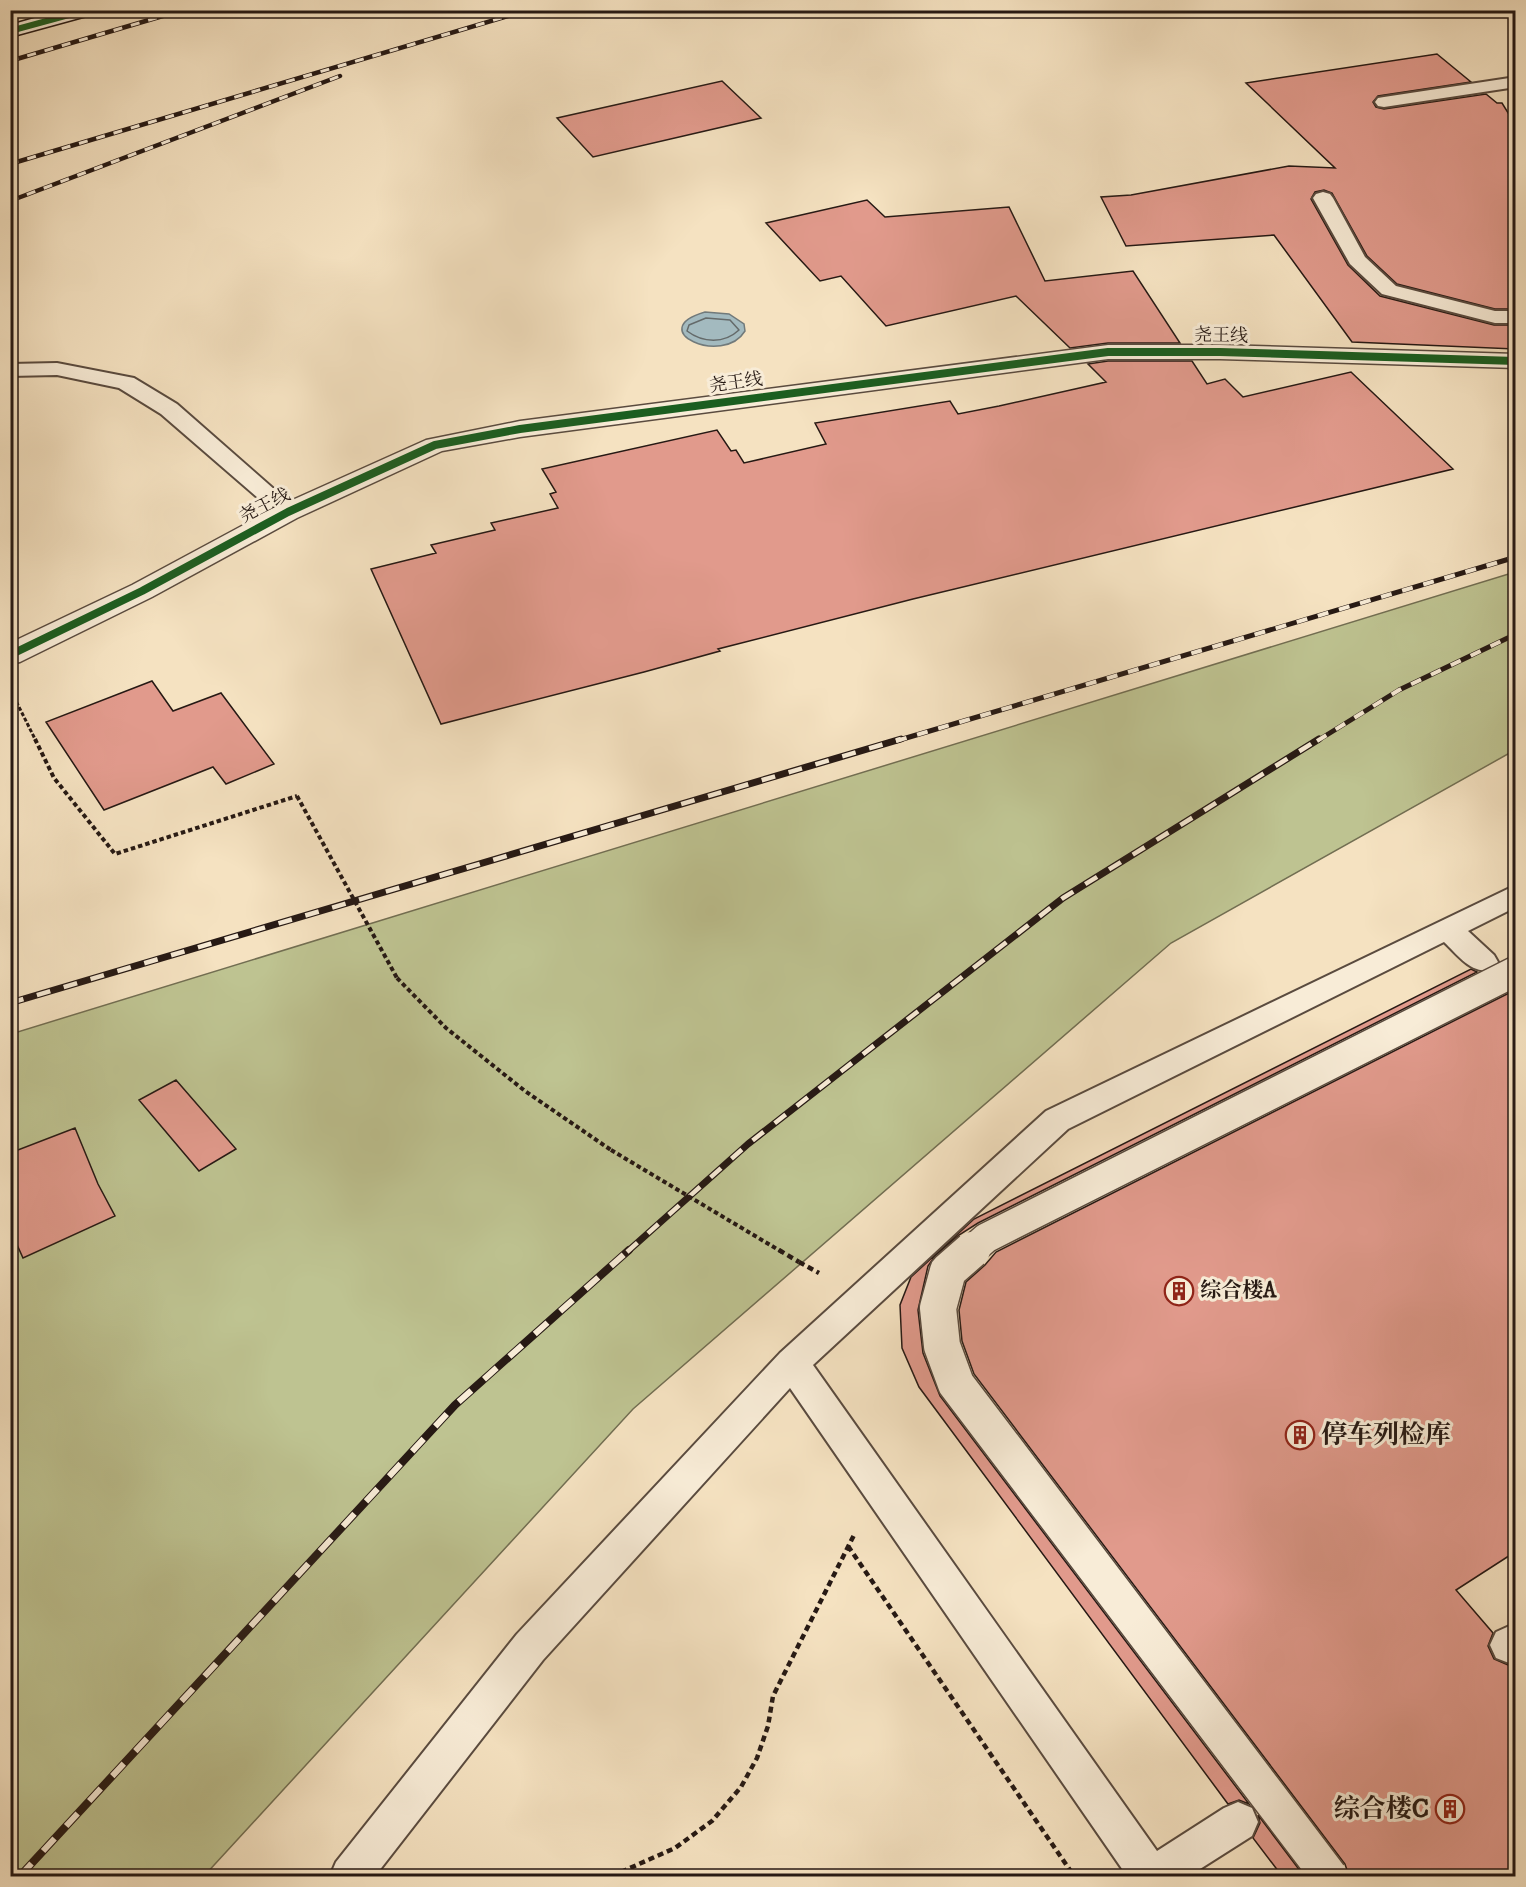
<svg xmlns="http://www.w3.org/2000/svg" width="1526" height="1887" font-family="'IM FELL DW Pica','Noto Serif SC',serif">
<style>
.green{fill:#bec391;stroke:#726e52;stroke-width:1.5}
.water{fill:#a3babf;stroke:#717a7b;stroke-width:1.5}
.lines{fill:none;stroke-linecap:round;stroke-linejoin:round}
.shore{stroke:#646a6a;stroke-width:1.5}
.building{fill:#e19a8c;stroke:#261914;stroke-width:1.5}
.lane-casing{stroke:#5a4b3f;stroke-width:4}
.street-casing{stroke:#5a4b3f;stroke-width:3}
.secondary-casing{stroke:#261914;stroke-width:3}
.path-far2{stroke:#261914;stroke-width:3;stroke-dasharray:4 2;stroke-linecap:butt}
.path-far1{stroke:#261914;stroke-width:4;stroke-dasharray:4.5 3;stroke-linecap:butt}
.path{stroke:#261914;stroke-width:4.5;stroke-dasharray:6 4;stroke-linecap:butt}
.lane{fill:#f8ecd7;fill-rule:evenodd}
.street{fill:#f8ecd7;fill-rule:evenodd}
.secondary{fill:#f8ecd7;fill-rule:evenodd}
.rail-far3-casing{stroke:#261914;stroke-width:4.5}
.rail-far2-casing{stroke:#261914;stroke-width:5}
.rail-far1-casing{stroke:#261914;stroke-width:7}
.rail-casing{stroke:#261914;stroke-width:8}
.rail-far3{stroke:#f8ecd7;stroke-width:3;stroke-dasharray:9;stroke-linecap:butt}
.rail-far2{stroke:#f8ecd7;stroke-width:4;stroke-dasharray:11;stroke-linecap:butt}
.rail-far1{stroke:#f8ecd7;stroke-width:4.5;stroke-dasharray:14;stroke-linecap:butt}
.rail{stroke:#f8ecd7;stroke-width:6;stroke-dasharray:17;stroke-linecap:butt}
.lane-bridge-far1-casing{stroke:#5a4b3f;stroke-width:32;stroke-linecap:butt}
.lane-bridge-casing{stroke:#5a4b3f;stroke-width:39;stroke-linecap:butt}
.path-bridge-far1{stroke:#261914;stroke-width:4;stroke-dasharray:4.5 3;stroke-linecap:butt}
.path-bridge{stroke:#261914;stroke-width:4.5;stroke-dasharray:6 4;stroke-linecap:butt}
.lane-bridge-far1{stroke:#f8ecd7;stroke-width:29}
.lane-bridge{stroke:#f8ecd7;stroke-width:36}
.cycleway-far1-casing{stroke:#f8ecd7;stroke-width:8}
.cycleway-casing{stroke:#f8ecd7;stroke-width:10}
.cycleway-far1{stroke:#1b5e20;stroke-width:6}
.cycleway{stroke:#1b5e20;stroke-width:8}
.labels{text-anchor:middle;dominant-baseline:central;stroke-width:6;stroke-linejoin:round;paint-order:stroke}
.far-street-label{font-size:18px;fill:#261914;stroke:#f8ecd7}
.poi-label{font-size:21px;font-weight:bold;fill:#261914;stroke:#f8ecd7;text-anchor:start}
.near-poi-label{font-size:26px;font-weight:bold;fill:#261914;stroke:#f8ecd7;text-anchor:start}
</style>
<rect width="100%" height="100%" fill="#f5e2c1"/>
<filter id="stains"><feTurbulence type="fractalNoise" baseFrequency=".00333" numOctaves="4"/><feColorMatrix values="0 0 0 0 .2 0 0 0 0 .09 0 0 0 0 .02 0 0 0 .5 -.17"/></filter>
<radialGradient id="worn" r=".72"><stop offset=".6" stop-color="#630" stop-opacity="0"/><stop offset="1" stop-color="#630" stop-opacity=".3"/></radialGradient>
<path class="green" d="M1515,572V750L1171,943L633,1409L204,1876H11V1034Z"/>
<path class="water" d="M705,312L729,314L744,324L745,331C723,367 643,330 705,312Z"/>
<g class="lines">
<path class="shore" d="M706,318L730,320L739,330C724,344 703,343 687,331L689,325Z"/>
</g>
<path class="building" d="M1437,54L1471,82L1378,96L1373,102L1376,107L1384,109L1486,94L1497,103H1502L1515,124V309H1495L1397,284L1367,256L1332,193L1324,190L1315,192L1311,199L1348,265L1380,296L1494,325H1515V349L1352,342L1274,235L1126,246L1101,197L1131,195L1289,166L1335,168L1246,83Z
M722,81L761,118L593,157L557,118Z
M867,200L885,217L1009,207L1045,281L1133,271L1180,343H1108L1070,348L1016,296L886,326L841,276L820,281L766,223Z
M1108,361H1192L1207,384L1225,379L1243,397L1351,372L1453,469L913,599L718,649L720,651L644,672L441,724L371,569L436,553L431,545L495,530L491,523L558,508L550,494L556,492L542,469L717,430L731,451L736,450L744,463L826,444L815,423L950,401L958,414L999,406L1106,382L1088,364Z
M152,681L173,711L221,693L274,764L226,784L213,767L104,810L46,722Z
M1471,969L1477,972L978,1223L959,1235L935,1256L928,1266L918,1310L923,1353L940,1396L1249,1804L1239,1800L1228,1804L919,1387L902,1348L900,1305L911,1277L974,1219Z
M1515,990V1552L1456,1590L1493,1633L1488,1646L1494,1659L1508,1665L1515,1663V1876H1349L1345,1864L974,1374L962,1341L959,1310L966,1282L985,1265L996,1252Z
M176,1080L236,1149L199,1171L139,1100Z
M75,1128L98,1184L115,1216L23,1258L10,1229V1153Z
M1258,1815L1304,1876H1282L1253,1838L1260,1823Z"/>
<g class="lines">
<g class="lane-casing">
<path id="lane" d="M1516,77V87L1384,107L1378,106L1375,102L1378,98L1384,97Z
M1323,192L1330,194L1333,198L1365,257L1396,286L1495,311H1516V323H1495L1382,294L1350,264L1313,198L1316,194Z
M57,363L134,378L177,404L300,512L296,517L288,519L280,517L161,414L119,388L57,375L10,376V364Z
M1516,885V907L1468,931L1494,955L1498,962L1494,969C1472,976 1459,956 1444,942L1068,1129L813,1365L1157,1851L1224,1808L1238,1802L1252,1808L1258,1822L1252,1836L1189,1876H1127L790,1388L543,1660L375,1876H330L336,1862L517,1634L780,1353L1046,1111Z
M1516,1623V1660L1509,1663L1496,1658L1490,1645L1496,1632Z"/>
</g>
<g class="street-casing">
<path id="street" d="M1108,345H1220L1516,354V368L1220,359H1108L520,437L442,451L297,518L152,597L20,662L10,664V643L132,585L279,506L426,440L520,421Z"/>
</g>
<g class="secondary-casing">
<path id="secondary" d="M63,10H96L94,14L10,37V25Z"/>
</g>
<path class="path-far2" d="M11,691L36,741"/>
<path class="path-far1" d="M35,739L54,778L115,854L297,796
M397,978L446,1028L525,1091L611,1150"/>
<path class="path" d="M799,1262L819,1273
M848,1546L1074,1876
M612,1876L675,1848L712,1821L741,1787L757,1758L768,1726L773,1696L855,1533"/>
<use href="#lane" class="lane"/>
<use href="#street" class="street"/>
<use href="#secondary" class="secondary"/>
<g class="rail-far3-casing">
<path id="rail-far3" d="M10,61L183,10
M10,164L528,10
M10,201L340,76"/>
</g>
<g class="rail-far2-casing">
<path id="rail-far2" d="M896,741L1516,557
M1317,741L1399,690L1516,634"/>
</g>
<g class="rail-far1-casing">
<path id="rail-far1" d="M10,1003L901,739
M627,1252L748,1144L1063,898L1319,739"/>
</g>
<g class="rail-casing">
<path id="rail" d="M20,1876L455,1405L629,1250"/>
</g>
<use href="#rail-far3" class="rail-far3"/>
<use href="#rail-far2" class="rail-far2"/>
<use href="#rail-far1" class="rail-far1"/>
<use href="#rail" class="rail"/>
<g class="lane-bridge-far1-casing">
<path id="lane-bridge-far1" d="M970,1252L986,1238L1516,971"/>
</g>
<g class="lane-bridge-casing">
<path id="lane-bridge" d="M972,1250L948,1271L938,1308L942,1346L956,1384L1329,1876"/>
</g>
<path class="path-bridge-far1" d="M297,796L397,978
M611,1150L782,1252"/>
<path class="path-bridge" d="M779,1250L799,1262"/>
<use href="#lane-bridge-far1" class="lane-bridge-far1"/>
<use href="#lane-bridge" class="lane-bridge"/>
<g class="cycleway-far1-casing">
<path id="cycleway-far1" d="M10,31L87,10"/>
</g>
<g class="cycleway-casing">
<path id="cycleway" d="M10,655L142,591L288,512L435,445L520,429L1108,352H1220L1516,361"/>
</g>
<use href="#cycleway-far1" class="cycleway-far1"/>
<use href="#cycleway" class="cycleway"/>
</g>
<defs>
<g id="building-ring" transform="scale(1.5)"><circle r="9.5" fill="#f8ecd7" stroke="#8f2418" stroke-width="1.5"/><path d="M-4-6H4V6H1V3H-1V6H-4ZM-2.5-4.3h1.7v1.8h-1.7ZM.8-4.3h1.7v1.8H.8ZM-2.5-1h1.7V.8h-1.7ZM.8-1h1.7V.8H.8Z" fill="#8f2418"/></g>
</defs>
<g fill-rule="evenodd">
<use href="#building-ring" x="1179" y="1291"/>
<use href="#building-ring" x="1300" y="1435"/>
<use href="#building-ring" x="1450" y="1809"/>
</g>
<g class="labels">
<g class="far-street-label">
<text transform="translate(1221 336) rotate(1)">尧王线</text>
<text transform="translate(736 383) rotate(-8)">尧王线</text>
<text transform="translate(265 506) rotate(-27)">尧王线</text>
</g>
<g class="poi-label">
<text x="1200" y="1291">综合楼A</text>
</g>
<g class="near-poi-label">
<text x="1321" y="1435">停车列检库</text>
<text x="1429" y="1809" text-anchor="end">综合楼C</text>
</g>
</g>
<rect width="1526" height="1887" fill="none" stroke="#f5e2c1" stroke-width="36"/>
<rect x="12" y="12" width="1502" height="1863" fill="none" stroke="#261914" stroke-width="3"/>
<rect x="18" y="18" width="1490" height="1851" fill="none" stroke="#261914" stroke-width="1.5"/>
<rect width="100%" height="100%" filter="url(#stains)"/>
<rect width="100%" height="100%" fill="url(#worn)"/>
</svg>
